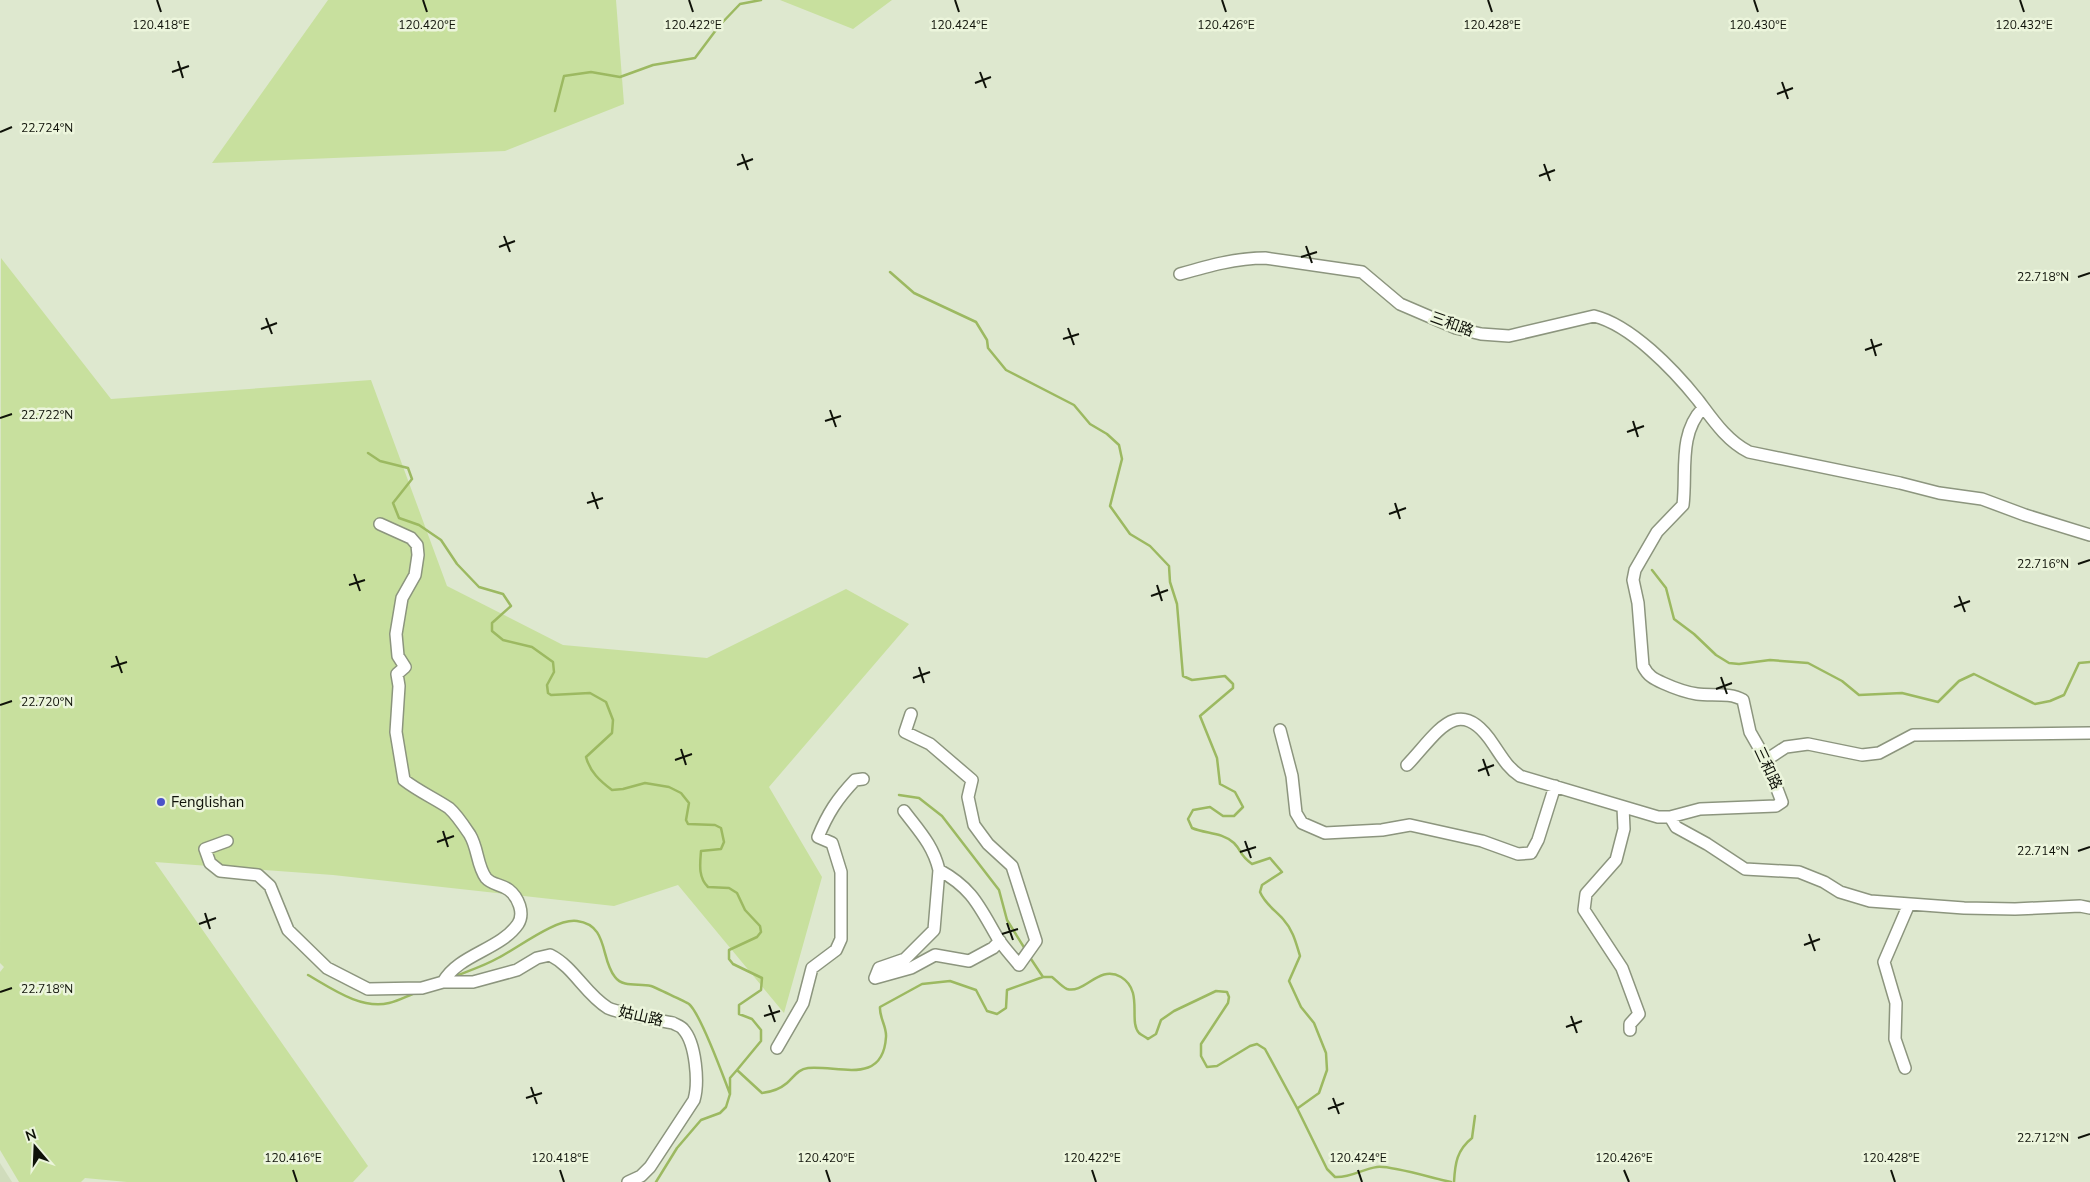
<svg xmlns="http://www.w3.org/2000/svg" width="2090" height="1182" font-family="'Nunito Sans','Noto Sans TC',sans-serif">
<style>
.built{fill:#d0dcbc}
.green{fill:#c8e09e}
.lines{fill:none;stroke-linecap:round;stroke-linejoin:round}
.stream{stroke:#9cb961;stroke-width:2.5}
.minor-casing{stroke:#8c957e;stroke-width:14}
.minor{stroke:#fff;stroke-width:11}
.ticks{fill:none;stroke:#0f1209;stroke-width:2}
.poi-dot{fill:#4c53c9;stroke:#ecf5dc;stroke-width:2}
.labels{text-anchor:middle;dominant-baseline:central;stroke-width:5;stroke-linejoin:round;paint-order:stroke}
.street-label{font-size:15px;fill:#0f1209;stroke:#ecf5dc}
.poi-label{font-size:15px;fill:#0f1209;stroke:#ecf5dc;text-anchor:start}
.ticks-label{font-size:12px;text-anchor:middle;fill:#0f1209;stroke:#ecf5dc;stroke-width:5;stroke-linejoin:round;paint-order:stroke}
</style>
<rect width="100%" height="100%" fill="#dee8cf"/>
<path class="built" d="M0,1163L12,1182H0Z"/>
<path class="green" d="M328,0H616L624,104L505,151L212,163Z
M780,0H892L853,29Z
M1,258L111,399L371,380L447,586L563,645L707,658L846,589L909,624L769,787L822,877L784,1013L678,885L614,906L333,875L155,862L368,1166L353,1182H127L85,1178L81,1182H19L0,1150V972L4,967L0,963Z"/>
<g class="lines">
<path class="stream" d="M555,111L564,76L591,72L620,77L653,65L695,58L719,26L740,4L761,0
M890,272L914,293L976,322L987,340L988,348L1006,370L1074,405L1090,424L1107,434L1119,445L1122,459L1110,506L1130,534L1150,546L1169,566L1170,582L1177,604L1183,676L1192,680L1225,676L1233,684V688L1200,716L1217,758L1220,784L1235,792L1243,807L1234,816H1223L1210,807L1193,810L1188,819L1192,828C1206,834 1222,832 1234,843C1242,851 1239,855 1252,864L1270,858L1282,872L1262,885L1260,892C1265,904 1275,910 1283,919C1293,930 1296,943 1300,956L1289,981L1301,1007L1314,1023L1326,1053L1327,1070L1319,1093L1298,1108
M368,453L380,461L408,468L412,479L393,503L399,518L419,525L441,540L457,564L479,587L503,594L511,606L492,623V631L503,640L532,647L553,662L554,672L547,685L548,693L551,695L590,693L606,702L613,720L612,733L586,757C590,772 600,781 612,790L623,789L645,783L669,787L681,793L689,803L686,820L688,824L715,825L721,828L724,842L721,849L701,851C700,864 698,877 708,887L729,888L737,893L745,910L760,926L761,932L757,937L729,950V959L733,964L762,978L761,990L739,1005V1014L752,1019L761,1030V1041L737,1070L762,1093C771,1092 780,1089 787,1083C794,1077 798,1069 808,1068C838,1065 883,1086 886,1037C887,1027 879,1017 880,1007L922,984L950,981L976,990L987,1011L997,1014L1006,1008L1007,990L1043,977H1052C1057,981 1062,987 1067,989C1085,994 1099,964 1121,977C1144,991 1128,1021 1139,1033C1141,1035 1146,1037 1148,1039L1156,1034L1161,1020L1174,1011L1216,991L1227,992L1229,997L1228,1003L1201,1044V1056L1207,1067L1217,1066L1250,1046L1257,1044L1265,1049L1297,1108L1327,1169L1335,1177C1351,1178 1362,1169 1377,1167C1390,1165 1435,1179 1451,1182
M1652,570L1666,588L1674,619L1694,634L1716,655L1729,663L1739,664L1770,660L1808,663L1842,681L1859,695L1902,693L1938,702L1959,681L1974,674L2035,704L2050,701L2064,695L2079,663L2090,662
M899,795L919,798L942,816L999,890L1007,920L1025,949
M1029,956L1043,977
M308,975C331,988 361,1010 389,1003C398,1001 407,996 415,993
M453,977C468,971 484,966 498,958C518,948 556,918 577,921C609,925 600,959 615,977C623,988 639,983 651,986C654,987 686,1002 689,1004C701,1014 723,1076 730,1094
M656,1182L677,1148L701,1120L720,1113L726,1107L730,1094V1078L737,1070
M1454,1182C1455,1163 1457,1150 1472,1138L1475,1116"/>
<g class="minor-casing">
<path id="minor" d="M1180,274C1208,266 1236,258 1265,258L1362,272L1400,304L1456,328L1481,334L1509,336L1594,316C1631,325 1674,370 1698,400C1713,420 1727,441 1749,452L1900,483L1939,493L1982,499L2025,515L2090,535
M380,524L411,538L417,545L418,555L415,575L402,598L396,634L398,656L405,667L397,674L399,686L396,732L404,780C418,791 434,798 449,808C457,815 464,826 470,835C478,848 477,866 486,878C492,885 501,884 509,890C518,897 525,913 518,924C500,950 459,954 443,982
M911,714L905,732L930,744L972,780L968,797L974,825L988,844L1012,866L1036,941L1019,965C1012,956 1003,947 997,937C979,906 972,888 939,870
M1280,730L1292,776L1296,813L1302,823L1325,833L1382,830L1410,825L1482,841L1518,854L1531,853L1538,840L1555,786
M1766,760L1786,747L1808,744L1862,755L1879,753L1913,735L2090,733
M1407,765C1436,735 1458,691 1493,744C1502,757 1507,767 1520,776L1658,817H1670L1700,809L1776,806L1782,802L1766,760L1750,732L1743,700C1730,692 1711,696 1697,694C1684,692 1674,688 1663,683C1654,679 1648,676 1643,666L1638,603L1633,580L1635,570L1657,532L1683,505C1687,472 1678,434 1703,408
M1623,807L1624,829L1616,860L1586,894L1584,910L1622,968L1639,1014L1630,1024V1030
M904,811C919,831 933,845 939,870L934,930L905,959L879,968L875,978L911,968L935,955L969,961L993,948L1000,941
M1670,817L1676,827L1707,844L1745,869L1799,872L1824,882L1840,892L1870,901L1964,908L2015,909L2080,906L2090,908
M227,841L205,849L210,863L220,871L258,875L270,886L288,930L327,968L368,989L422,988L443,982H473L517,970L537,958L550,955C574,967 585,994 608,1008C618,1013 659,1020 673,1023C676,1025 681,1026 683,1029C696,1043 699,1083 694,1100L650,1167L641,1176L628,1182
M777,1048L803,1003L812,968L836,950L841,939V872L832,843L818,837C828,813 837,799 855,780L863,779
M1905,1068L1895,1039L1896,1003L1884,962L1909,904"/>
</g>
<use href="#minor" class="minor"/>
</g>
<path class="ticks" d="M157,0L161,12M423,0L427,12M689,0L693,12M955,0L959,12M1222,0L1226,12M1488,0L1492,12M1754,0L1758,12M2020,0L2024,12M178,61L183,78M172,72L189,66M980,72L986,88M1782,82L1788,99M975,83L991,77M1777,94L1793,88M0,132L12,127M742,154L748,170M1544,164L1550,181M737,165L753,159M1539,176L1555,170M504,236L510,252M1306,246L1312,263M499,247L515,241M1301,257L1317,252M2078,277L2090,273M266,318L272,334M1068,328L1074,345M261,329L277,323M1063,339L1079,334M1871,339L1876,356M1865,350L1882,344M830,410L836,427M0,418L12,414M825,421L841,416M1633,421L1638,437M1627,432L1644,426M592,492L598,509M587,503L603,498M1395,503L1400,519M1389,514L1406,508M2078,564L2090,560M354,574L360,591M349,585L365,580M1157,585L1162,601M1151,596L1168,590M1959,596L1965,612M1954,607L1970,601M116,656L122,673M111,667L127,662M919,667L924,683M1721,677L1727,694M913,678L930,672M1716,689L1732,683M0,705L12,701M681,749L686,765M1483,759L1489,776M675,760L692,754M1478,771L1494,765M443,831L448,847M1245,841L1251,858M437,842L454,836M2078,851L2090,847M1240,852L1256,847M205,913L210,929M1007,923L1013,940M199,924L216,918M1002,934L1018,929M1809,934L1815,951M1804,945L1820,939M0,992L12,988M769,1005L775,1022M764,1016L780,1011M1571,1016L1577,1033M1566,1027L1582,1021M531,1087L537,1104M526,1098L542,1093M1333,1098L1339,1114M1328,1109L1344,1103M2078,1138L2090,1134M293,1170L297,1182M560,1170L564,1182M826,1170L830,1182M1092,1170L1096,1182M1358,1170L1362,1182M1624,1170L1629,1182M1891,1170L1895,1182"/>
<circle class="poi-dot" cx="161" cy="802" r="5"/>
<g class="labels">
<g class="street-label">
<text transform="translate(1452 324) rotate(20)">三和路</text>
<text transform="translate(1768 768) rotate(65)">三和路</text>
<text transform="translate(641 1016) rotate(13)">姑山路</text>
</g>
<g class="poi-label">
<text x="171" y="802">Fenglishan</text>
</g>
</g>
<g class="ticks-label">
<text x="161" y="29">120.418°E</text>
<text x="427" y="29">120.420°E</text>
<text x="693" y="29">120.422°E</text>
<text x="959" y="29">120.424°E</text>
<text x="1226" y="29">120.426°E</text>
<text x="1492" y="29">120.428°E</text>
<text x="1758" y="29">120.430°E</text>
<text x="2024" y="29">120.432°E</text>
<text x="47" y="132">22.724°N</text>
<text x="2043" y="281">22.718°N</text>
<text x="47" y="419">22.722°N</text>
<text x="2043" y="568">22.716°N</text>
<text x="47" y="706">22.720°N</text>
<text x="2043" y="855">22.714°N</text>
<text x="47" y="993">22.718°N</text>
<text x="2043" y="1142">22.712°N</text>
<text x="293" y="1162">120.416°E</text>
<text x="560" y="1162">120.418°E</text>
<text x="826" y="1162">120.420°E</text>
<text x="1092" y="1162">120.422°E</text>
<text x="1358" y="1162">120.424°E</text>
<text x="1624" y="1162">120.426°E</text>
<text x="1891" y="1162">120.428°E</text>
</g>
<g transform="translate(35 1147) rotate(341)" stroke="#ecf5dc" stroke-width="4" paint-order="stroke">
<path d="M0-4L9 19L0 12L-9 19Z" fill="#0f1209"/>
<text y="-8" font-size="14" font-weight="bold" text-anchor="middle" fill="#0f1209">N</text>
</g>
</svg>
